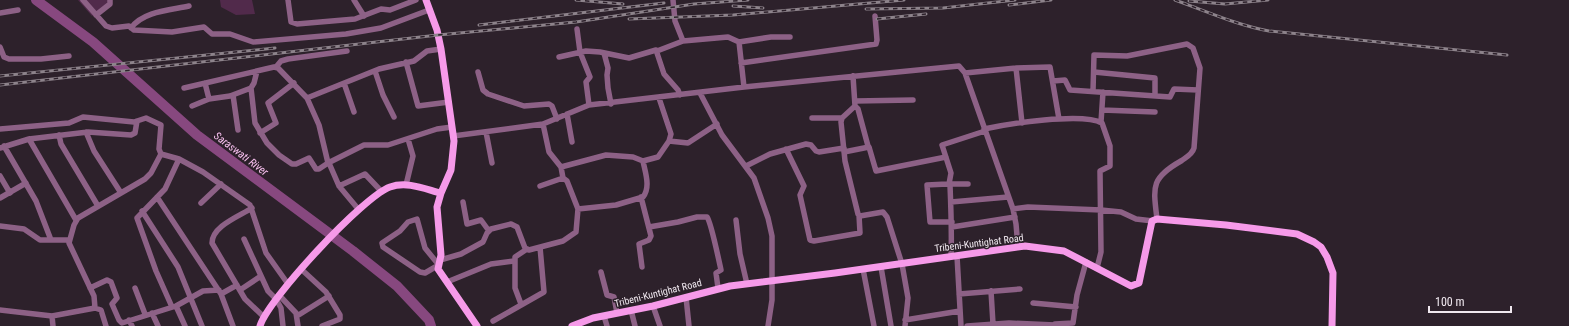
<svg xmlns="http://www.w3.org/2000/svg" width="1569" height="326" font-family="'Roboto Condensed',sans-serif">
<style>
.green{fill:#512a4b}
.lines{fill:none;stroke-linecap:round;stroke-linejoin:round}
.river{stroke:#87487f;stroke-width:10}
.minor{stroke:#8d6186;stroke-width:5.5}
.major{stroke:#f69ae9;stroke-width:7}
.rail-casing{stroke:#8d838b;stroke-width:3}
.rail{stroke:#2d212b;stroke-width:1.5;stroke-dasharray:4.5;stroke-linecap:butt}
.labels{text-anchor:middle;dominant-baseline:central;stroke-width:3;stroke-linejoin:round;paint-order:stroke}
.street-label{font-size:10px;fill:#f0e8ef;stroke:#2d212b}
.water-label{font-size:11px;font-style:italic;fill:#f6bfed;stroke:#2d212b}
</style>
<rect width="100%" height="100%" fill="#2d212b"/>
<path class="green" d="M78,0H109L110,2L92,16Z
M220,0H252L255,14L236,15L221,7Z"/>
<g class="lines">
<path class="river" d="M36,0L93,42L197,135L353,251L397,286L429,320L431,326"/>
<path class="minor" d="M83,0L106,26L112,28L129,26L134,30L172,32L204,27L212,34H230L253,42L346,34L381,28L429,10
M288,0L291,22L297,24L355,19L381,9L390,10L416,0
M354,0L364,16
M673,0L675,21L683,41
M0,13L18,10
M96,15L110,4V0
M131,28C143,11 171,10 189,6
M577,29L580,52L590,77L586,82L589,105
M0,47L4,57L9,59H41L69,56
M657,51L683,41L728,37L739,42
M604,53L608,68L607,75L608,88L611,104
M559,57L586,51L600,52L629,58L656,50L664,74L678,90L680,95
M406,62L418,106L449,102
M741,63L876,44L877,40L875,16
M276,67L281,61L288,59L347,51
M1016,68L1022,123
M375,71L383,95L394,117
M478,72L483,90L488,94L524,106L549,104L552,106L557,119
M1094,72L1155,78V96
M965,73L1016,68L1050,67L1059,119
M853,76L855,106L842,118L841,122L845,161L858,214L860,216L883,212L887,217L902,264L908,298L905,326
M1053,81L1065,80L1070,90L1170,97L1174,89L1198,90
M205,83L209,99
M344,83L354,112
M744,87L739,42L771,37H790
M184,88L274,67L278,68L307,98L319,125L328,163L364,145H388L437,129L452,127
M251,88L255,123L267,143L279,155L292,164H296L309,158L316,169H319L328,163
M1093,91L1094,55L1127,56L1187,44L1193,48L1200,68L1194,148C1192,155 1186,157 1181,161C1151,178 1153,186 1157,219
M700,93L722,135L754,178L768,218L772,236V300L768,326
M233,95L238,130
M307,98L379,69L414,61L427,51L441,49
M855,101L913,100
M192,106L209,99L230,96L251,88L254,83L257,71
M855,106L858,109L868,146
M1102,110L1155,112
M567,114L572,142
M812,118H842
M1101,122L1103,92
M543,124L549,152L561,167L606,155L633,157L643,161L658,157L669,141L671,134L659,98
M0,129L69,123L83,117L134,122L146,118L161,125L159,149L161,154
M984,129C1007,124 1082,112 1102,123L1110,146V166L1100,171L1101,252L1097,268
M86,132L94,151L121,193
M486,132L492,163
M260,133L276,123L268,103L294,83
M59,135L61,144L98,206
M453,136L543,124L589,105L744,87L959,66L965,73L1013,209L1016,224L1018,247
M29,139L76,220
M669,141L688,143L717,124
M4,146L36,201L51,240
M0,148L29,139L88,132L131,135L135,133L137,121
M786,149L804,186L800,195L810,240L814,241L860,233L859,215
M844,152L869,147L876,171L946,157
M329,163L339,186L359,210
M746,166L770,154L806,144L811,145L816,151L819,152L844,148
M0,176L10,193
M968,184H949L951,173L942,145L985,131
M406,185L413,156L408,139
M339,186L365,174L382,192
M540,186L563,178L561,167
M157,197L221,294L233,326
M641,197L651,236L649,240L639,244L642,267
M0,198L26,183
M463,202L467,224L481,220L489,231
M951,202L1008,197
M201,203L221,184
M252,208C240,216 212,226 212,243L245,299L264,317
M578,209L616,205L643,197C651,187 645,172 643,161
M1013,209L1028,207L1101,210L1121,212L1136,219L1153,221
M142,211L178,267L202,326
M736,220L740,254L747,284
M0,226L24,229L40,240H69
M649,227L678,222L697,217H707C711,222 719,261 721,270L716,273L718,288
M952,227L1015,217
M244,239L268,291L276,299L281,308L283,326
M951,256C952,233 951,209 950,185L947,184L927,185L930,222H952
M957,256L961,326
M440,260L461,254L483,242L487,233L491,229L511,224L517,227L525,248L529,250L563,241L576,232L578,209L567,181L563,178
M437,266L425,273L420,272L383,247L382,243L400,231L408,222L417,219L425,248L438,264
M881,267L891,326
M301,269L326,292L340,315V319L322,326
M863,269L874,326
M601,272L607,295L614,297L617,313
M447,282L491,264L514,261
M90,288L107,280L111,282L117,298L112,304L119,320L122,323L176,306L203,291L219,290
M135,288L145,314
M240,290L261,276
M991,291L993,324
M221,294L237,285
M959,294L1020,289
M279,295L296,313L298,326
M686,297L689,326
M1033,303L1076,307
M521,304L515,288V257L527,249
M176,306L185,326
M653,306L660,326
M172,307L156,271L137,218L165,189L179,159
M95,308L94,296L69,243L74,225L78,218L145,179L151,173L161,154L179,159L203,172L250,205L266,253L288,284
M0,310L52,316L95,308L101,310L106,326
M631,310L635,326
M152,313L158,326
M52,316L53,326
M297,316L329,296
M604,316L607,326
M129,320L132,326
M905,320L960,311
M493,321L544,292L540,247
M967,326L1009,323L1055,325
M1055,326V324L1073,323L1077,295L1086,262"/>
<path class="major" d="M441,193L437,207L441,255L438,269L477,326
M260,326C268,299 364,196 390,187C407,181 425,189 441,193L451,170L454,141L441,49L437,30L426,0
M572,326L593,318L653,306L730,286L835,273L1025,246L1064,251L1131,286L1139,283L1152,221L1157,219L1226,225L1297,234L1314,242L1321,247L1327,257L1333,273L1332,326"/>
<g class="rail-casing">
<path id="rail" d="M576,0L623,4
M1175,0C1206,11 1236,25 1269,31L1507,55
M1189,1L1225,4L1268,0
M1009,5L1051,0
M733,6L763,8
M866,9L943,8L1015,0
M629,19L733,15L904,0
M877,19L926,14
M479,25L664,3
M0,76L275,48
M0,85L438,35L576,22L694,4L748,0"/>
</g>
<use href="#rail" class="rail"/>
</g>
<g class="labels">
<g class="street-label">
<text transform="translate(979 243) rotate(-7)">Tribeni-Kuntighat Road</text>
<text transform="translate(658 293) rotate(-14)">Tribeni-Kuntighat Road</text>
</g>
<g class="water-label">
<text transform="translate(241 154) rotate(37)">Saraswati River</text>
</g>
</g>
<path d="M1429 306v6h82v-6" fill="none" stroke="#f0e8ef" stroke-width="2"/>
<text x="1435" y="306" font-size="12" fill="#f0e8ef" stroke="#2d212b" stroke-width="3" paint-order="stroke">100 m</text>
</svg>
